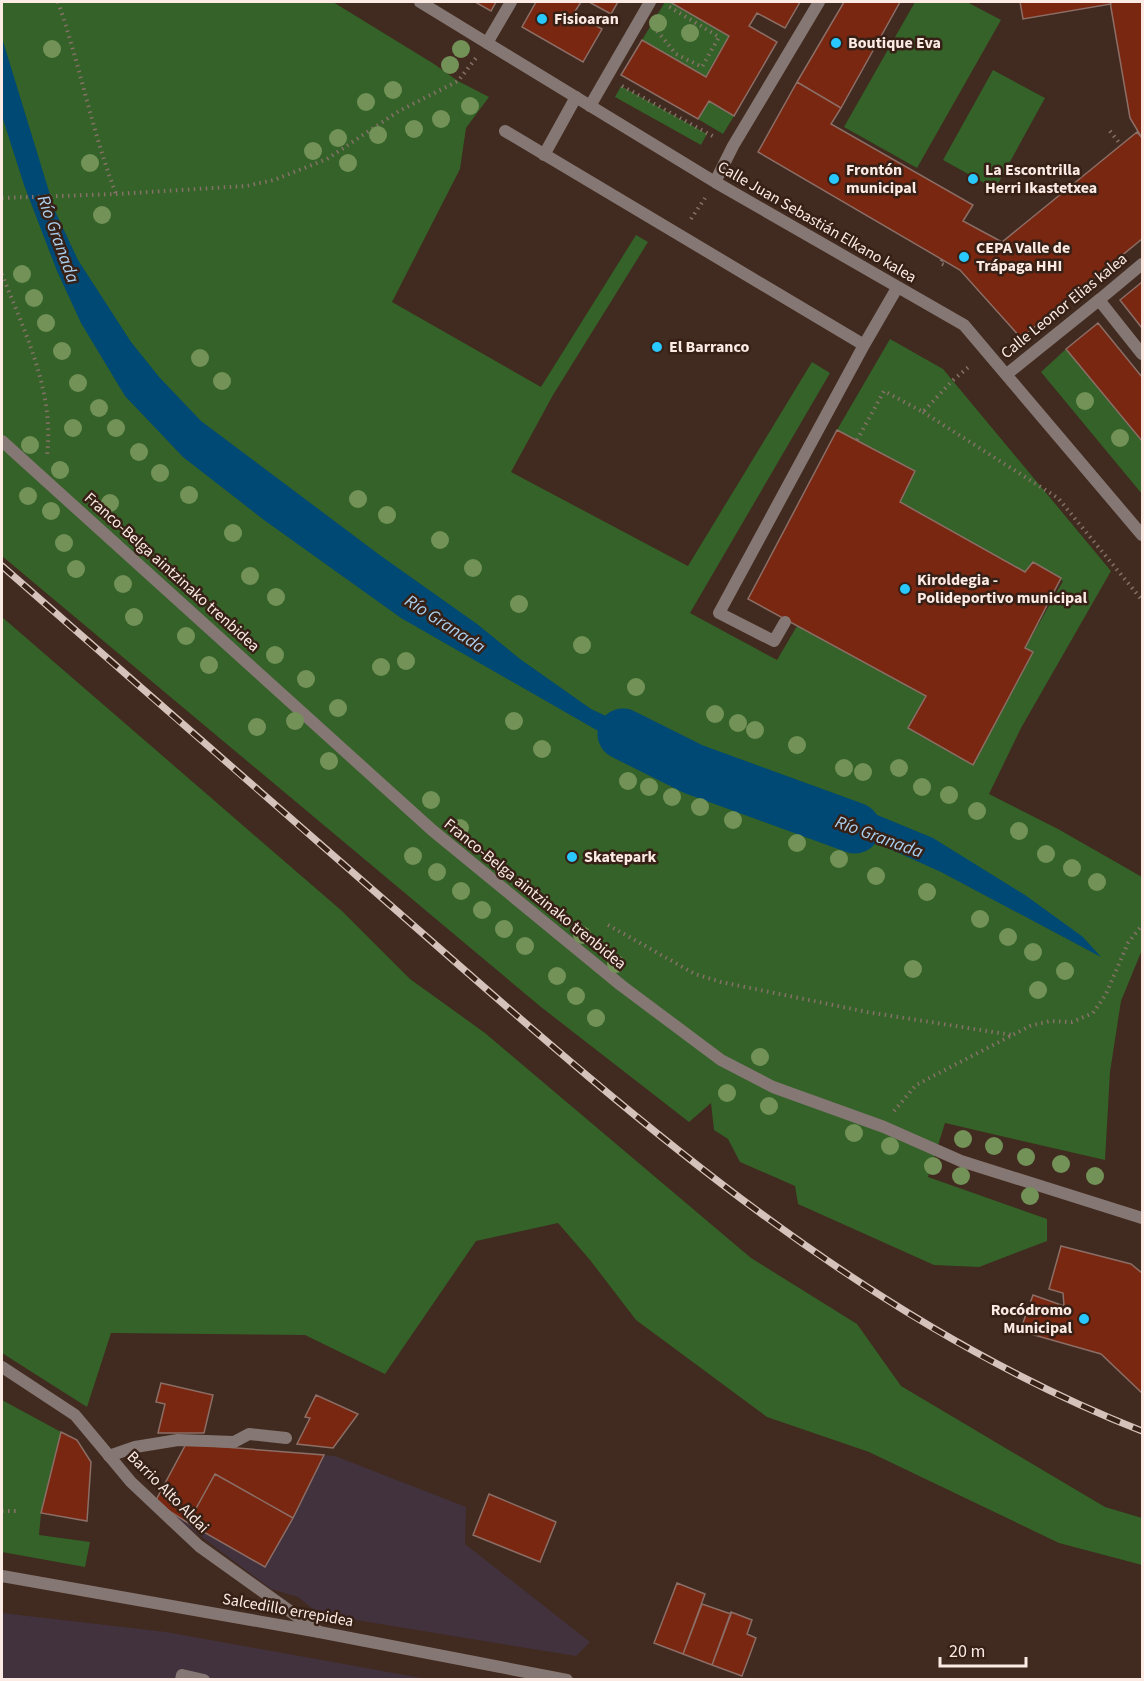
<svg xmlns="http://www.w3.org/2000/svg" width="1144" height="1681" font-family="'Source Sans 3',sans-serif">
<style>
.industrial{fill:#42323e}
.green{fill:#346228}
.water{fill:#004974}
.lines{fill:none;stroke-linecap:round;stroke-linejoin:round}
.river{stroke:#004974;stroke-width:51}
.building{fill:#792711;stroke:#8b6e66;stroke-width:1.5}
.path{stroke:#857167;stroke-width:4;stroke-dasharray:1.5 4.5;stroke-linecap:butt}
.service{stroke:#857773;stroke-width:12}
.pedestrian{stroke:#857773;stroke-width:12}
.minor{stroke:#857773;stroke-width:12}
.tertiary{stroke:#857773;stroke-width:12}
.rail-casing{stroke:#d5c3bb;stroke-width:7}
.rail{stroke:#372016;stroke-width:4.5;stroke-dasharray:14;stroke-linecap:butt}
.tree{fill:#729258}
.poi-dot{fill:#29c8ff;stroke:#372016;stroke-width:2}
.labels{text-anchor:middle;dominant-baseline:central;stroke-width:5;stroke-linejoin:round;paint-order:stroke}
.poi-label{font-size:16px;font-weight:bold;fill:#fbebe4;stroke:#372016;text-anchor:start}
.street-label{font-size:16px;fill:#fbebe4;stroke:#372016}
.water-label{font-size:18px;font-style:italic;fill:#abd0f0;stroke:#372016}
</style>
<rect width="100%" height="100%" fill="#412a1f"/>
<path class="industrial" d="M186,1444L335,1456L466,1507L465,1544L590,1642L576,1656L319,1614L298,1597L271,1589L155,1502Z
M2,1613L166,1632L427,1679L2,1680Z"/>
<path class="green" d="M2,2H333L434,64L458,81L489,97L466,128L460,169L392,302L541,387L636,235L648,242L553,395L511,472L688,566L812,362L830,373L690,613L777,660L797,626L926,696L908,728L973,764L1033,653L1025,648L1063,581L1033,562L1025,572L900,502L914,471L837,430L890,339L943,369L1111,571L1021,728L989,794L1058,829L1142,877V950L1121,1001L1110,1072L1105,1160L945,1123L928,1177L1047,1219V1241L979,1267L934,1265L798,1204L795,1186L740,1162L728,1139L714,1130L711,1103L689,1122L541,1007L2,556Z
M665,2H670L729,36L706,77L642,40Z
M915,2H967L1001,20L917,168L844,127Z
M993,70L1045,98L995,189L943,160Z
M621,86L707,134L701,145L615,97Z
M709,101L734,116L723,134L698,119Z
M1066,349L1142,441V494L1041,372Z
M2,617L342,911L410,979L485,1033L751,1258L857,1324L901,1386L1105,1507L1142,1518V1565L1059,1543L869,1452L767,1417L636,1320L590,1260L558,1223L476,1241L385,1374L305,1335L111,1333L87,1407L2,1353Z
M2,1400L61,1432L41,1513L39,1535L90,1542L85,1567L2,1552Z"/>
<path class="water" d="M2,38L55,211L78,260L131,342L160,378L201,421L381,556L477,624L520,659L591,709L676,749L733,768L824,793L933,838L1025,895L1083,937L1101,957L941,872L790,804L600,732L401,618L264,520L183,457L125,396L81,323L57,271L24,185L2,116Z"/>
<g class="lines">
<path class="river" d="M623,734L693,769L855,828"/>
</g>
<path class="building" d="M475,2H496L491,11Z
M536,2H581L574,13L602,29L583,62L522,27Z
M589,2H618L611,14Z
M670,2H800L785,28L757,13L749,26L777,42L734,116L709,101L698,119L621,75L642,40L706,77L729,36Z
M844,2H900L841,108L797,82Z
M1020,2H1110L1111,4L1023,19Z
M1110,2H1142V138L1130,118Z
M797,82L841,108L831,124L973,205L963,221L1002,242L1137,132L1142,138V239L1021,338L960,270L758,152Z
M1142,282V328L1120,300Z
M1098,323L1142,377V441L1066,349Z
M837,430L915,471L900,502L1025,572L1033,562L1061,578L1025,648L1033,652L973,765L908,728L926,696L748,599Z
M1061,1246L1131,1264L1142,1273V1393L1101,1354L1020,1331L1033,1295L1064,1306L1063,1293L1049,1289Z
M161,1383L213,1395L204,1433H158L165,1404L156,1402Z
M316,1395L358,1414L333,1448L297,1444L310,1418L305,1417Z
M61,1432L77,1440L91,1462L87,1521L41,1513Z
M186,1444L324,1455L293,1518L215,1474L188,1523L155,1502Z
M215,1474L293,1518L265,1567L188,1523Z
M489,1494L556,1522L540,1562L473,1535Z
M677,1583L705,1594L683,1654L654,1643Z
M702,1604L731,1614L712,1665L683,1654Z
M731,1612L752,1620L747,1634L756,1638L742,1676L712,1665Z"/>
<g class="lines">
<path class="path" d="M58,2C80,65 92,131 116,194
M657,31L676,54L702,67L719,37L668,6
M622,86L716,138
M1110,131L1121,145
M2,198L116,194L246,186L274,180L327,159L399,111L458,81L476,58
M691,219L705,198
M942,260L940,263L946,266
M2,274C24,331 55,392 47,455
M923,412L1058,498L1142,600
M857,440L884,391L923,412L952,381L971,365
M608,925L695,974L721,982L867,1012L1012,1035
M894,1111L916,1085L1030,1026L1050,1021L1072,1022L1093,1013L1106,994L1128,943L1142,925
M2,1511H19"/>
<path class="service" d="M590,106L650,2
M505,131L864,345
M544,155L576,97
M785,622L774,641L719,613L864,345L897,288
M109,1456L135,1447L178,1440L234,1442L249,1434L286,1438
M181,1680L182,1675L204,1680"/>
<path class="pedestrian" d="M1099,300L1142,264
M2,441L432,830L622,986L721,1060L773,1087L884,1127L961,1161L1142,1218"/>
<path class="minor" d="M420,2L715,182L964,325L1142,535
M487,43L511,2
M715,182L733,146L819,2
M1007,374L1099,300L1142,354
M2,1367L75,1415L131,1482L199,1546L319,1632"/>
<path class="tertiary" d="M2,1576L319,1632L567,1680"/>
<g class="rail-casing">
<path id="rail" d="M2,566C141,688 281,810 421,932C641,1125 867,1323 1142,1431"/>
</g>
<use href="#rail" class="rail"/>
</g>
<g class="tree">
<circle cx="658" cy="23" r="9"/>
<circle cx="690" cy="33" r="9"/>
<circle cx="52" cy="49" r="9"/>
<circle cx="461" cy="49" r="9"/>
<circle cx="450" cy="65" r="9"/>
<circle cx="393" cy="90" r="9"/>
<circle cx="366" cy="102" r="9"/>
<circle cx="470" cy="106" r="9"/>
<circle cx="441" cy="119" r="9"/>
<circle cx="414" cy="129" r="9"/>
<circle cx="378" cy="135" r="9"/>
<circle cx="338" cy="138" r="9"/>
<circle cx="313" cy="151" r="9"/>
<circle cx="90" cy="163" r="9"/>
<circle cx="348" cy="163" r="9"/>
<circle cx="102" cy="215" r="9"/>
<circle cx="22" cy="274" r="9"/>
<circle cx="34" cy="298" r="9"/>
<circle cx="46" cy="323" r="9"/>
<circle cx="62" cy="351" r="9"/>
<circle cx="200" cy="358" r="9"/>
<circle cx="222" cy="381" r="9"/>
<circle cx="78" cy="383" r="9"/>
<circle cx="1085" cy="401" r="9"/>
<circle cx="99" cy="408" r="9"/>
<circle cx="73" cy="428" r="9"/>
<circle cx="116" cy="428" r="9"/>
<circle cx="1120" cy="438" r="9"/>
<circle cx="30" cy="445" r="9"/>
<circle cx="139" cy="452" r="9"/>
<circle cx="60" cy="470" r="9"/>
<circle cx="160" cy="473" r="9"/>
<circle cx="189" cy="495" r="9"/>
<circle cx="28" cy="496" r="9"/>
<circle cx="358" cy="499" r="9"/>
<circle cx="110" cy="503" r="9"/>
<circle cx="51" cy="511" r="9"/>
<circle cx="387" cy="515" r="9"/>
<circle cx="233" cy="533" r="9"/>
<circle cx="440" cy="540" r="9"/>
<circle cx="64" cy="543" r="9"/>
<circle cx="473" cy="568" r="9"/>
<circle cx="76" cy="569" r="9"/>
<circle cx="250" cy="576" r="9"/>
<circle cx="123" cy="584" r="9"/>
<circle cx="276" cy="597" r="9"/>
<circle cx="519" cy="604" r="9"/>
<circle cx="134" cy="617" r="9"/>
<circle cx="186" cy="636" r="9"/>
<circle cx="582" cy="645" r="9"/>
<circle cx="275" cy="655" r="9"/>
<circle cx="406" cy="661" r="9"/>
<circle cx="209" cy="665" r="9"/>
<circle cx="381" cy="667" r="9"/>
<circle cx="306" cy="679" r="9"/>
<circle cx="636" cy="687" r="9"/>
<circle cx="338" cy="708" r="9"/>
<circle cx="715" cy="714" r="9"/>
<circle cx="295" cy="721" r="9"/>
<circle cx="514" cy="721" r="9"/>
<circle cx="738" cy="723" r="9"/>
<circle cx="257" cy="727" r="9"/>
<circle cx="755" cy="730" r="9"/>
<circle cx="797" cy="745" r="9"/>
<circle cx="542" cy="749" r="9"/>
<circle cx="329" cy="761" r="9"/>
<circle cx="844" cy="768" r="9"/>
<circle cx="899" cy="768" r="9"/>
<circle cx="863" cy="772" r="9"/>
<circle cx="628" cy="781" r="9"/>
<circle cx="649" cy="787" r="9"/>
<circle cx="922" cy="787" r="9"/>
<circle cx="949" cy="795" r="9"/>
<circle cx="672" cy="797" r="9"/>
<circle cx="431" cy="800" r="9"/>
<circle cx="700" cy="807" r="9"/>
<circle cx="977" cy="811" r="9"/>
<circle cx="733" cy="820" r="9"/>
<circle cx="460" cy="828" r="9"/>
<circle cx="1019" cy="831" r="9"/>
<circle cx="797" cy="843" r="9"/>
<circle cx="1046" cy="854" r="9"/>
<circle cx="413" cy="856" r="9"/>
<circle cx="839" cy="859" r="9"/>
<circle cx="1072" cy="868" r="9"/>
<circle cx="437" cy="872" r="9"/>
<circle cx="876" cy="876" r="9"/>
<circle cx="1097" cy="882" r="9"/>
<circle cx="461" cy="891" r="9"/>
<circle cx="927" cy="892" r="9"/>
<circle cx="482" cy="910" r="9"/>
<circle cx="980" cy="919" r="9"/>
<circle cx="504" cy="929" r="9"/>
<circle cx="582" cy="935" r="9"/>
<circle cx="1008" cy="937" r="9"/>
<circle cx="525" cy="946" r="9"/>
<circle cx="1033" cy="952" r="9"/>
<circle cx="616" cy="964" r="9"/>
<circle cx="913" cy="969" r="9"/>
<circle cx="1065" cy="971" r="9"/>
<circle cx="557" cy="976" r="9"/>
<circle cx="1038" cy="990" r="9"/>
<circle cx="576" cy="996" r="9"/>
<circle cx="596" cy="1018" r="9"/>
<circle cx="760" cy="1057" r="9"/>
<circle cx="727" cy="1093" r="9"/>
<circle cx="769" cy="1106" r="9"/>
<circle cx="854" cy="1133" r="9"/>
<circle cx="963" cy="1139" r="9"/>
<circle cx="890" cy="1146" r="9"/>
<circle cx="994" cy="1146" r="9"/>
<circle cx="1026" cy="1157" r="9"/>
<circle cx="1061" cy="1164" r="9"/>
<circle cx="933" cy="1166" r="9"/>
<circle cx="961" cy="1176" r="9"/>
<circle cx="1095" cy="1176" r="9"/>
<circle cx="1030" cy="1196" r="9"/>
</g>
<g class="poi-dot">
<circle cx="542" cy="19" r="6"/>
<circle cx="836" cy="43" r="6"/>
<circle cx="834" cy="179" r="6"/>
<circle cx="973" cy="179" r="6"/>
<circle cx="964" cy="257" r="6"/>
<circle cx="657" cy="347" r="6"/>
<circle cx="905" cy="589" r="6"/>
<circle cx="572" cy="857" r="6"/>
<circle cx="1084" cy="1319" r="6"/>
</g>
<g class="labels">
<g class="poi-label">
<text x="554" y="19">Fisioaran</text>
<text x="848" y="43">Boutique Eva</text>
<text x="846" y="170">Frontón<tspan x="846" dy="18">municipal</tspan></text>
<text x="985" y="170">La Escontrilla<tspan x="985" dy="18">Herri Ikastetxea</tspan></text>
<text x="976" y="248">CEPA Valle de<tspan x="976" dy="18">Trápaga HHI</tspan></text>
<text x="669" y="347">El Barranco</text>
<text x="917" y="580">Kiroldegia -<tspan x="917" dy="18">Polideportivo municipal</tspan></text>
<text x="584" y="857">Skatepark</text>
<text x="1072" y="1310" text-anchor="end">Rocódromo<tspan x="1072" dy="18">Municipal</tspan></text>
</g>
<g class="street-label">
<text transform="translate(817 222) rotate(30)">Calle Juan Sebastián Elkano kalea</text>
<text transform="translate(1064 306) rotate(-39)">Calle Leonor Elias kalea</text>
<text transform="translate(172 572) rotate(42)">Franco-Belga aintzinako trenbidea</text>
<text transform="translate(535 894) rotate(39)">Franco-Belga aintzinako trenbidea</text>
<text transform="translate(168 1492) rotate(45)">Barrio Alto Aldai</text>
<text transform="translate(288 1610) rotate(10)">Salcedillo errepidea</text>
</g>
<g class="water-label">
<text transform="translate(58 239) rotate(70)">Río Granada</text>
<text transform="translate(445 624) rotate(33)">Río Granada</text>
<text transform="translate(879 837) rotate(20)">Río Granada</text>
</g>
</g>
<rect width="1144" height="1681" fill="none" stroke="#fbebe4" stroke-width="6"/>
<path d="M940 1657v9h86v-9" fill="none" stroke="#fbebe4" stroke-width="3"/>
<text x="949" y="1657" font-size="18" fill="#fbebe4" stroke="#372016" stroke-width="4.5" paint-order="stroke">20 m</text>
</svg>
